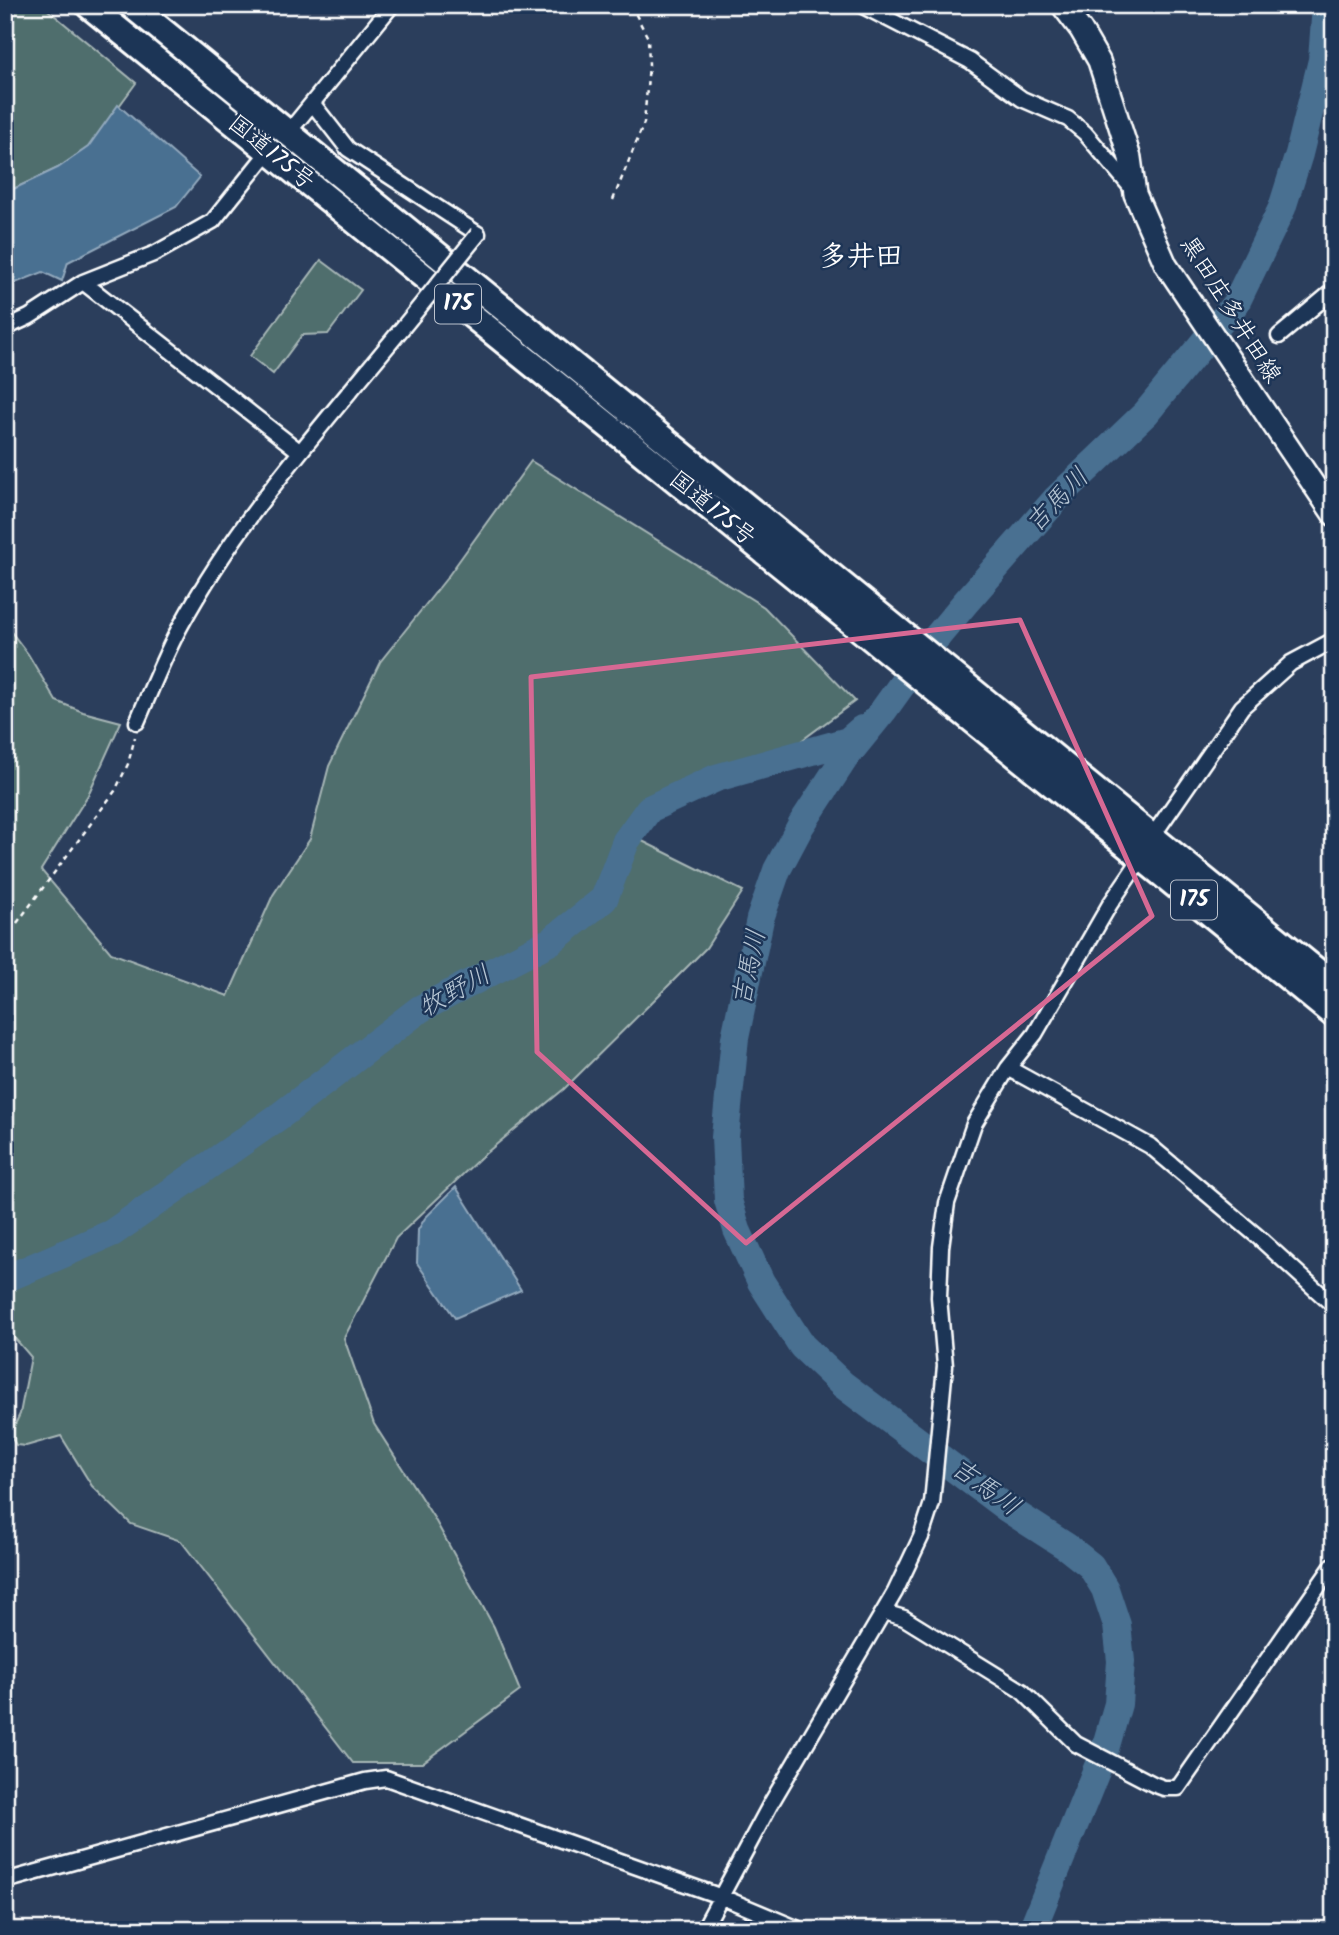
<svg xmlns="http://www.w3.org/2000/svg" width="1339" height="1935" font-family="Kalam,'Klee One',sans-serif">
<style>
.green{fill:#4f6e6d;stroke:#a7b6b6;stroke-width:2}
.water{fill:#496f91;stroke:#92a9bd;stroke-width:2}
.lines{fill:none;stroke-linecap:round;stroke-linejoin:round}
.river{stroke:#496f91;stroke-width:28}
.minor-casing{stroke:#fff;stroke-width:19}
.secondary-casing{stroke:#fff;stroke-width:26}
.trunk-casing{stroke:#fff;stroke-width:30}
.path{stroke:#fff;stroke-width:2.5;stroke-dasharray:5 5;stroke-linecap:butt}
.minor{stroke:#1d3557;stroke-width:14}
.secondary{stroke:#1d3557;stroke-width:21}
.trunk{stroke:#1d3557;stroke-width:24}
.minor-bridge-casing{stroke:#fff;stroke-width:19;stroke-linecap:butt}
.minor-bridge{stroke:#1d3557;stroke-width:14}
.marked{fill:none;stroke:#d76994;stroke-width:5;stroke-linejoin:round}
.labels{text-anchor:middle;dominant-baseline:central;stroke-width:5;stroke-linejoin:round;paint-order:stroke}
.shield{fill:#1d3557;stroke:#bbc2cd;stroke-width:2}
.shield-label{font-size:23px;font-weight:bold;fill:#fff}
.street-label{font-size:24px;fill:#fff;stroke:#1d3557}
.water-label{font-size:26px;font-style:italic;fill:#b6c5d3;stroke:#1d3557}
.quarter-label{font-size:28px;font-weight:bold;fill:#fff;stroke:#1d3557}
</style>
<rect width="100%" height="100%" fill="#2b3e5c"/>
<filter id="ink" filterUnits="userSpaceOnUse"><feTurbulence type="fractalNoise" baseFrequency=".0143" numOctaves="2"/><feDisplacementMap in="SourceGraphic" scale="14" xChannelSelector="R" yChannelSelector="G"/><feConvolveMatrix kernelMatrix="1 2 1 2 8 2 1 2 1" color-interpolation-filters="sRGB"/></filter>
<g filter="url(#ink)">
<path class="green" d="M5,5H42L136,83L89,147L58,168L5,193Z
M321,260L361,290L328,334L302,335L273,374L250,356Z
M531,461L764,607L855,701L767,766L686,791L626,833L743,891L706,948L648,1006L564,1089L480,1158L396,1238L344,1338L374,1424L434,1518L494,1627L520,1691L422,1763H353L181,1541L131,1524L92,1486L61,1436L26,1446L16,1445L10,1435L20,1414L31,1357L5,1327V624L28,654L56,701L83,712L121,722L88,795L41,870L111,953L228,996L273,895L310,839L329,766L380,662L446,579Z"/>
<path class="water" d="M118,105L200,177L176,207L68,262L62,281L43,272L5,287V193L58,168L88,147Z
M456,1187L521,1290L455,1318L417,1263L418,1230L425,1218Z"/>
<g class="lines">
<path class="river" d="M5,1279L112,1233L281,1115L420,1009L551,941L604,899L626,841L649,809L716,778L848,741L862,729
M1032,1930L1105,1749L1118,1704L1121,1661L1117,1625L1105,1589L1091,1566L1067,1547L1008,1509L842,1384L802,1346L761,1282L737,1230L728,1200L725,1137L735,1038L760,919L777,870L801,825L844,759L883,711L931,644L965,603L1057,498L1146,413L1236,303L1282,208L1299,154L1322,60L1326,5"/>
<g class="minor-casing">
<path id="minor" d="M861,5L970,61L1022,99L1068,119L1085,133L1135,192
M313,104L348,149L478,234
M287,134L392,5
M83,282L299,451
M5,328L29,317L83,282L156,253L213,221L269,151
M1279,336L1334,290
M137,722C151,690 164,656 181,625C243,511 332,415 413,315
M1152,837L1242,707L1291,663L1334,640
M1008,1068L1150,1146L1257,1236L1334,1306
M884,1612L904,1618L1022,1691L1076,1744L1153,1784L1164,1788H1178L1334,1564
M5,1881L365,1781L386,1778L722,1897L801,1930
M703,1930L770,1805L895,1592L921,1537L932,1503L945,1366L939,1297L941,1247L947,1203L974,1124L1008,1068L1035,1034L1110,904L1142,857"/>
</g>
<g class="secondary-casing">
<path id="secondary" d="M1062,5L1081,30L1099,61L1130,158L1135,194L1166,265L1334,515"/>
</g>
<g class="trunk-casing">
<path id="trunk" d="M88,5L1054,786L1334,1015
M131,5L1334,985"/>
</g>
<path class="path" d="M613,200L644,123L649,65L648,38L634,11L625,5
M5,939L115,791L128,764L135,737"/>
<use href="#minor" class="minor"/>
<use href="#secondary" class="secondary"/>
<use href="#trunk" class="trunk"/>
<g class="minor-bridge-casing">
<path id="minor-bridge" d="M413,315L478,234"/>
</g>
<use href="#minor-bridge" class="minor-bridge"/>
</g>
</g>
<path class="marked" d="M1020,620L1152,916L746,1243L537,1052L531,677Z"/>
<g class="labels">
<g class="shield">
<rect x="435" y="284.5" width="46" height="39" rx="5"/>
<rect x="1171" y="880.5" width="46" height="39" rx="5"/>
</g>
<g class="shield-label">
<text x="458" y="304">175</text>
<text x="1194" y="900">175</text>
</g>
<g class="street-label">
<text transform="translate(271 153) rotate(39)">国道175号</text>
<text transform="translate(1230 310) rotate(58)">黒田庄多井田線</text>
<text transform="translate(712 509) rotate(39)">国道175号</text>
</g>
<g class="water-label">
<text transform="translate(1058 501) rotate(-46)">吉馬川</text>
<text transform="translate(750 968) rotate(-78)">吉馬川</text>
<text transform="translate(455 992) rotate(-29)">牧野川</text>
<text transform="translate(985 1488) rotate(36)">吉馬川</text>
</g>
<g class="quarter-label">
<text x="861" y="257">多井田</text>
</g>
</g>
<rect width="1339" height="1935" fill="none" stroke="#1d3557" stroke-width="28"/>
<rect x="14" y="14" width="1311" height="1907" fill="none" stroke="#fff" stroke-width="2.5" filter="url(#ink)"/>
</svg>
